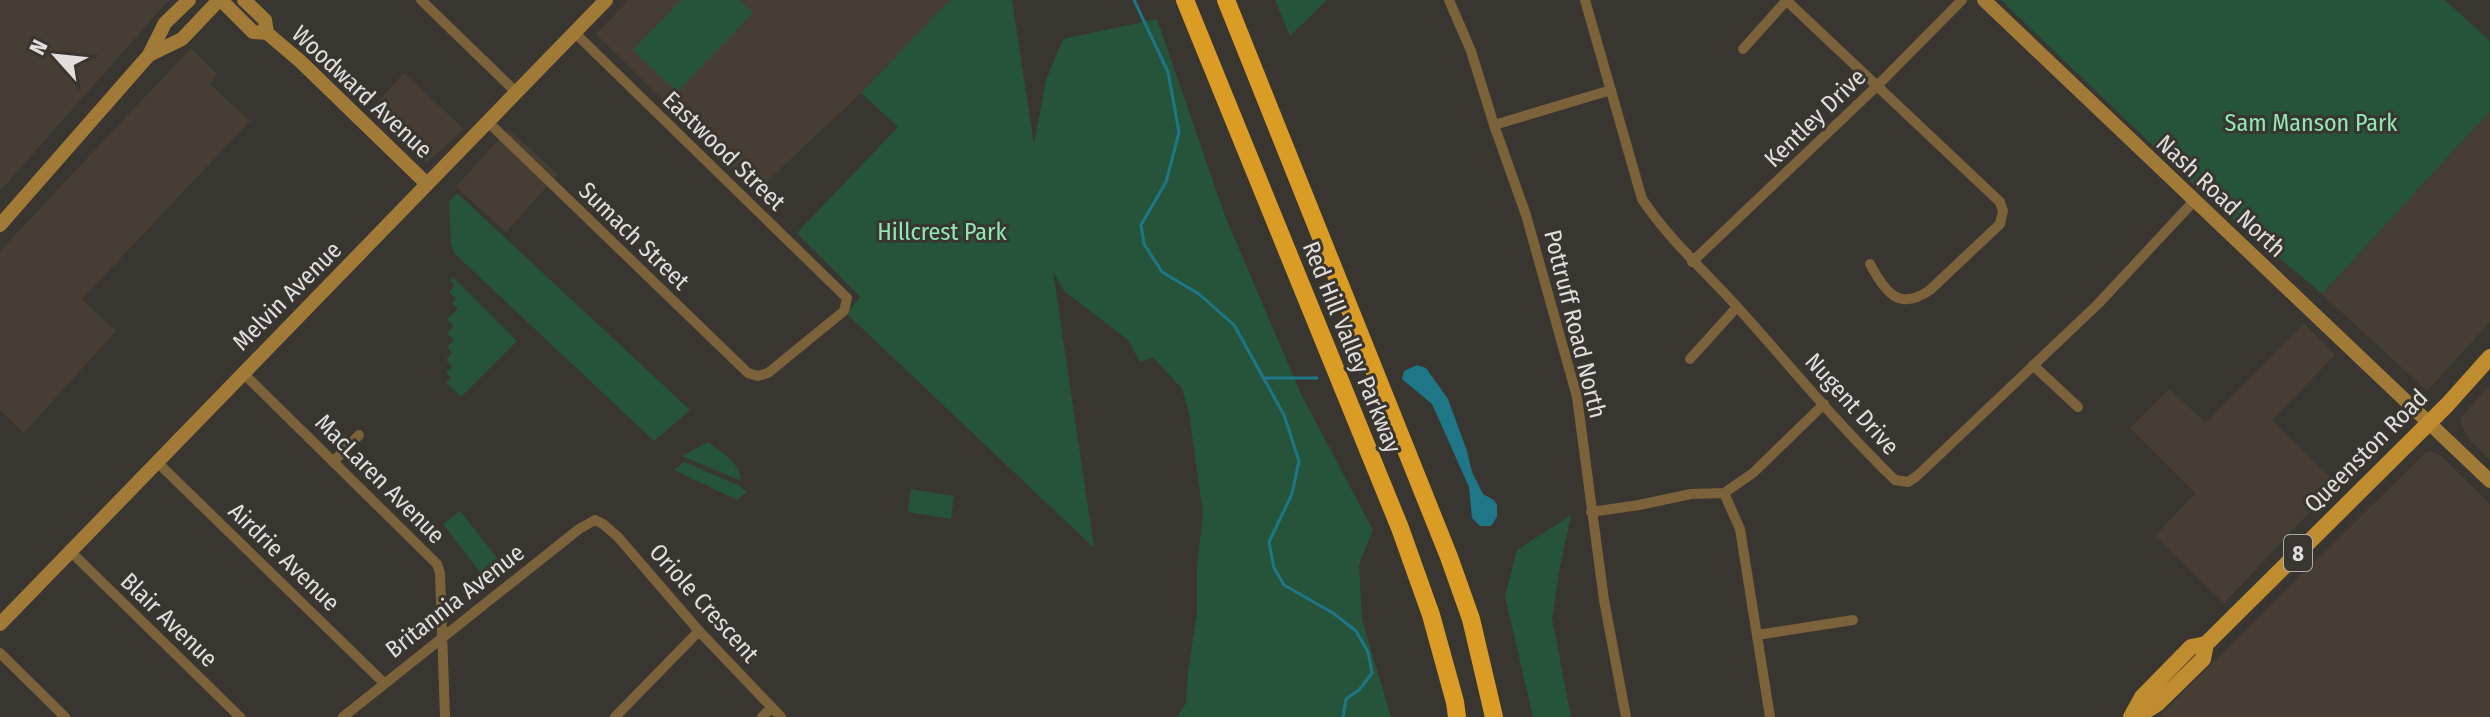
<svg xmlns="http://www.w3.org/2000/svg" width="2490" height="717" font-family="'Fira Sans Condensed',sans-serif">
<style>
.built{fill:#463e34}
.green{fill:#26543a}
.water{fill:#1e7687}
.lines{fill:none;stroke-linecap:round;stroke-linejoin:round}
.stream{stroke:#1e7687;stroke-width:3}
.street{stroke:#7b623b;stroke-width:10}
.secondary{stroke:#a27a37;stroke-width:14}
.primary{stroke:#bf8c30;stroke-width:16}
.highway{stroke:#da9c24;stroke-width:18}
.labels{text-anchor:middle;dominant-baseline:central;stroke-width:6;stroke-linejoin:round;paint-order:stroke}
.shield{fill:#393530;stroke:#afaba8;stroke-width:2}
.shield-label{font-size:22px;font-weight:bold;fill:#e1dedb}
.street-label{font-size:24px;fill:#e1dedb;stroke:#393530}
.park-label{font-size:24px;fill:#90e8b3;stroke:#393530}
</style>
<rect width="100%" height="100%" fill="#393530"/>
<path class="built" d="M0,0H169L0,191Z
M629,0H950L861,93L756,192L596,34Z
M191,48L217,74L210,84L250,121L82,299L116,331L24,433L0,410V251Z
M404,73L464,129L427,163L371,109Z
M2490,111V322L2427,391L2322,294Z
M508,129L558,174L506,232L456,187Z
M2304,323L2335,355L2272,420L2339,486L2302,520L2224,603L2155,536L2195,493L2130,428L2169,389L2206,423Z
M2490,385V460L2469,439L2460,422L2462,416Z
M2431,451L2441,456L2490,504V717H2158L2425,453Z"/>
<path class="green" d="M681,0H740L753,13L677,92L633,50Z
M950,0H1012L1034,144L1046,80L1063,39L1157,19L1225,216L1301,394L1373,530L1359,564L1362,620L1391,717H1177L1186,703L1188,672L1197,613V566L1203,513L1189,413L1182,389L1153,357L1140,362L1128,340L1064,291L1053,271L1094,548L846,313L861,297L797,233L898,127L861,93Z
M1275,0H1327L1290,36Z
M2001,0H2445L2490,41V111L2322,294L2200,191Z
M457,193L690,410L654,441L454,253L451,243L449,202Z
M453,277L517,341L461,397L446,382L451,378L446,373L452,366L446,360L452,353L447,347L454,340L447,333L454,326L447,319L458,309L452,303L456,299L449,292L455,285L450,280Z
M708,442C721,452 736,460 741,477L739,480L682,456Z
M684,462L740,486L747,492L737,500L674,470Z
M911,489L954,496L951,519L908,512Z
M460,511L497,558L480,572L443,524Z
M1571,515L1560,567L1552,618L1571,717H1533L1505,596L1517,550Z"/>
<path class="water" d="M1417,365L1426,368L1448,399L1467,451L1472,472L1483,494L1494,500L1497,505V517L1491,526H1480L1472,518L1469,487L1432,404L1402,379L1404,371Z"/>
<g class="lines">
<path class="stream" d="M1134,0L1168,72L1179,132L1166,182L1141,225L1144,244L1162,272L1199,294L1234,325L1284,415L1299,461L1292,494L1269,542L1274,568L1284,585L1333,613L1356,631L1368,652L1372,673L1359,690L1346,699L1343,717
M1265,378H1317"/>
<path class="street" d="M421,0L516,92
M1449,0L1471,51L1494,125L1526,215L1577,397L1604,600L1626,717
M1585,0L1642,199C1670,241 1707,273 1740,310C1791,367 1840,427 1895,480L1908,482L1917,476L2098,304L2194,201
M1786,0L2000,202L2003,211L2000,224L1930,290C1899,312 1885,292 1870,264
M1743,49L1786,1
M487,121L748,373L758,376L768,373L844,311L847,298L574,32
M1494,125L1611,90
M1692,262L1878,85L1962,0
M1690,359L1737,307
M2033,365L2078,407
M242,372L437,564L440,573L445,717
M156,461L384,683
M333,462L359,435
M1724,493L1740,529L1770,717
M1591,512L1639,505L1691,494L1724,493L1753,473L1824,404
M70,551L240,717
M1757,635L1853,620
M0,653L65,717
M343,717L579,529L595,520L603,524L618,537L699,631L781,717
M615,717L699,631
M762,717L772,707"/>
<path class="secondary" d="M221,0L253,32L267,33L300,61L427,184
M244,0L265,20L267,33
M1984,0L2490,481
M149,55L182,39L219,0
M0,225L149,55L165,23L189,0
M0,624L606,0"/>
<path class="primary" d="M2131,717L2142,697L2191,647L2206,644L2447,405L2490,357
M2136,717L2157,704L2203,659L2206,644"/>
<path class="highway" d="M1185,0L1400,528L1431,615L1455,702L1457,717
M1226,0L1449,557L1471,619L1494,717"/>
</g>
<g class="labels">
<rect class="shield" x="2284" y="535" width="28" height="36" rx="6"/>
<g class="shield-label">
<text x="2298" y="553">8</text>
</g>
<g class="street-label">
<text transform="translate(362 92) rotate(43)">Woodward Avenue</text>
<text transform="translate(1815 118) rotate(-44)">Kentley Drive</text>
<text transform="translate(724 151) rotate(44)">Eastwood Street</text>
<text transform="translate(2221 196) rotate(43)">Nash Road North</text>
<text transform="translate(634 236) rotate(44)">Sumach Street</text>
<text transform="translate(287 296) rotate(-45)">Melvin Avenue</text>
<text transform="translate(1575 324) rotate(76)">Pottruff Road North</text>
<text transform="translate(1352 347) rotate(68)">Red Hill Valley Parkway</text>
<text transform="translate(1852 404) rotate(48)">Nugent Drive</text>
<text transform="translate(2366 451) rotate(-45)">Queenston Road</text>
<text transform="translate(380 479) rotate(45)">MacLaren Avenue</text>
<text transform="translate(284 557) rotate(44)">Airdrie Avenue</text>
<text transform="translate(455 601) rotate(-38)">Britannia Avenue</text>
<text transform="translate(704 603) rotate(48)">Oriole Crescent</text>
<text transform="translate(169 620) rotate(44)">Blair Avenue</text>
</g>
<g class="park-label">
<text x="2311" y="123">Sam Manson Park</text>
<text x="942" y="232">Hillcrest Park</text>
</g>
</g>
<g transform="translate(56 56) rotate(297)" stroke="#393530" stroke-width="6" paint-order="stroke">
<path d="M0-6L14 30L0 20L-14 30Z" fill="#e1dedb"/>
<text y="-12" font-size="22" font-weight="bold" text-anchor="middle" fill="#e1dedb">N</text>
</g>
</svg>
